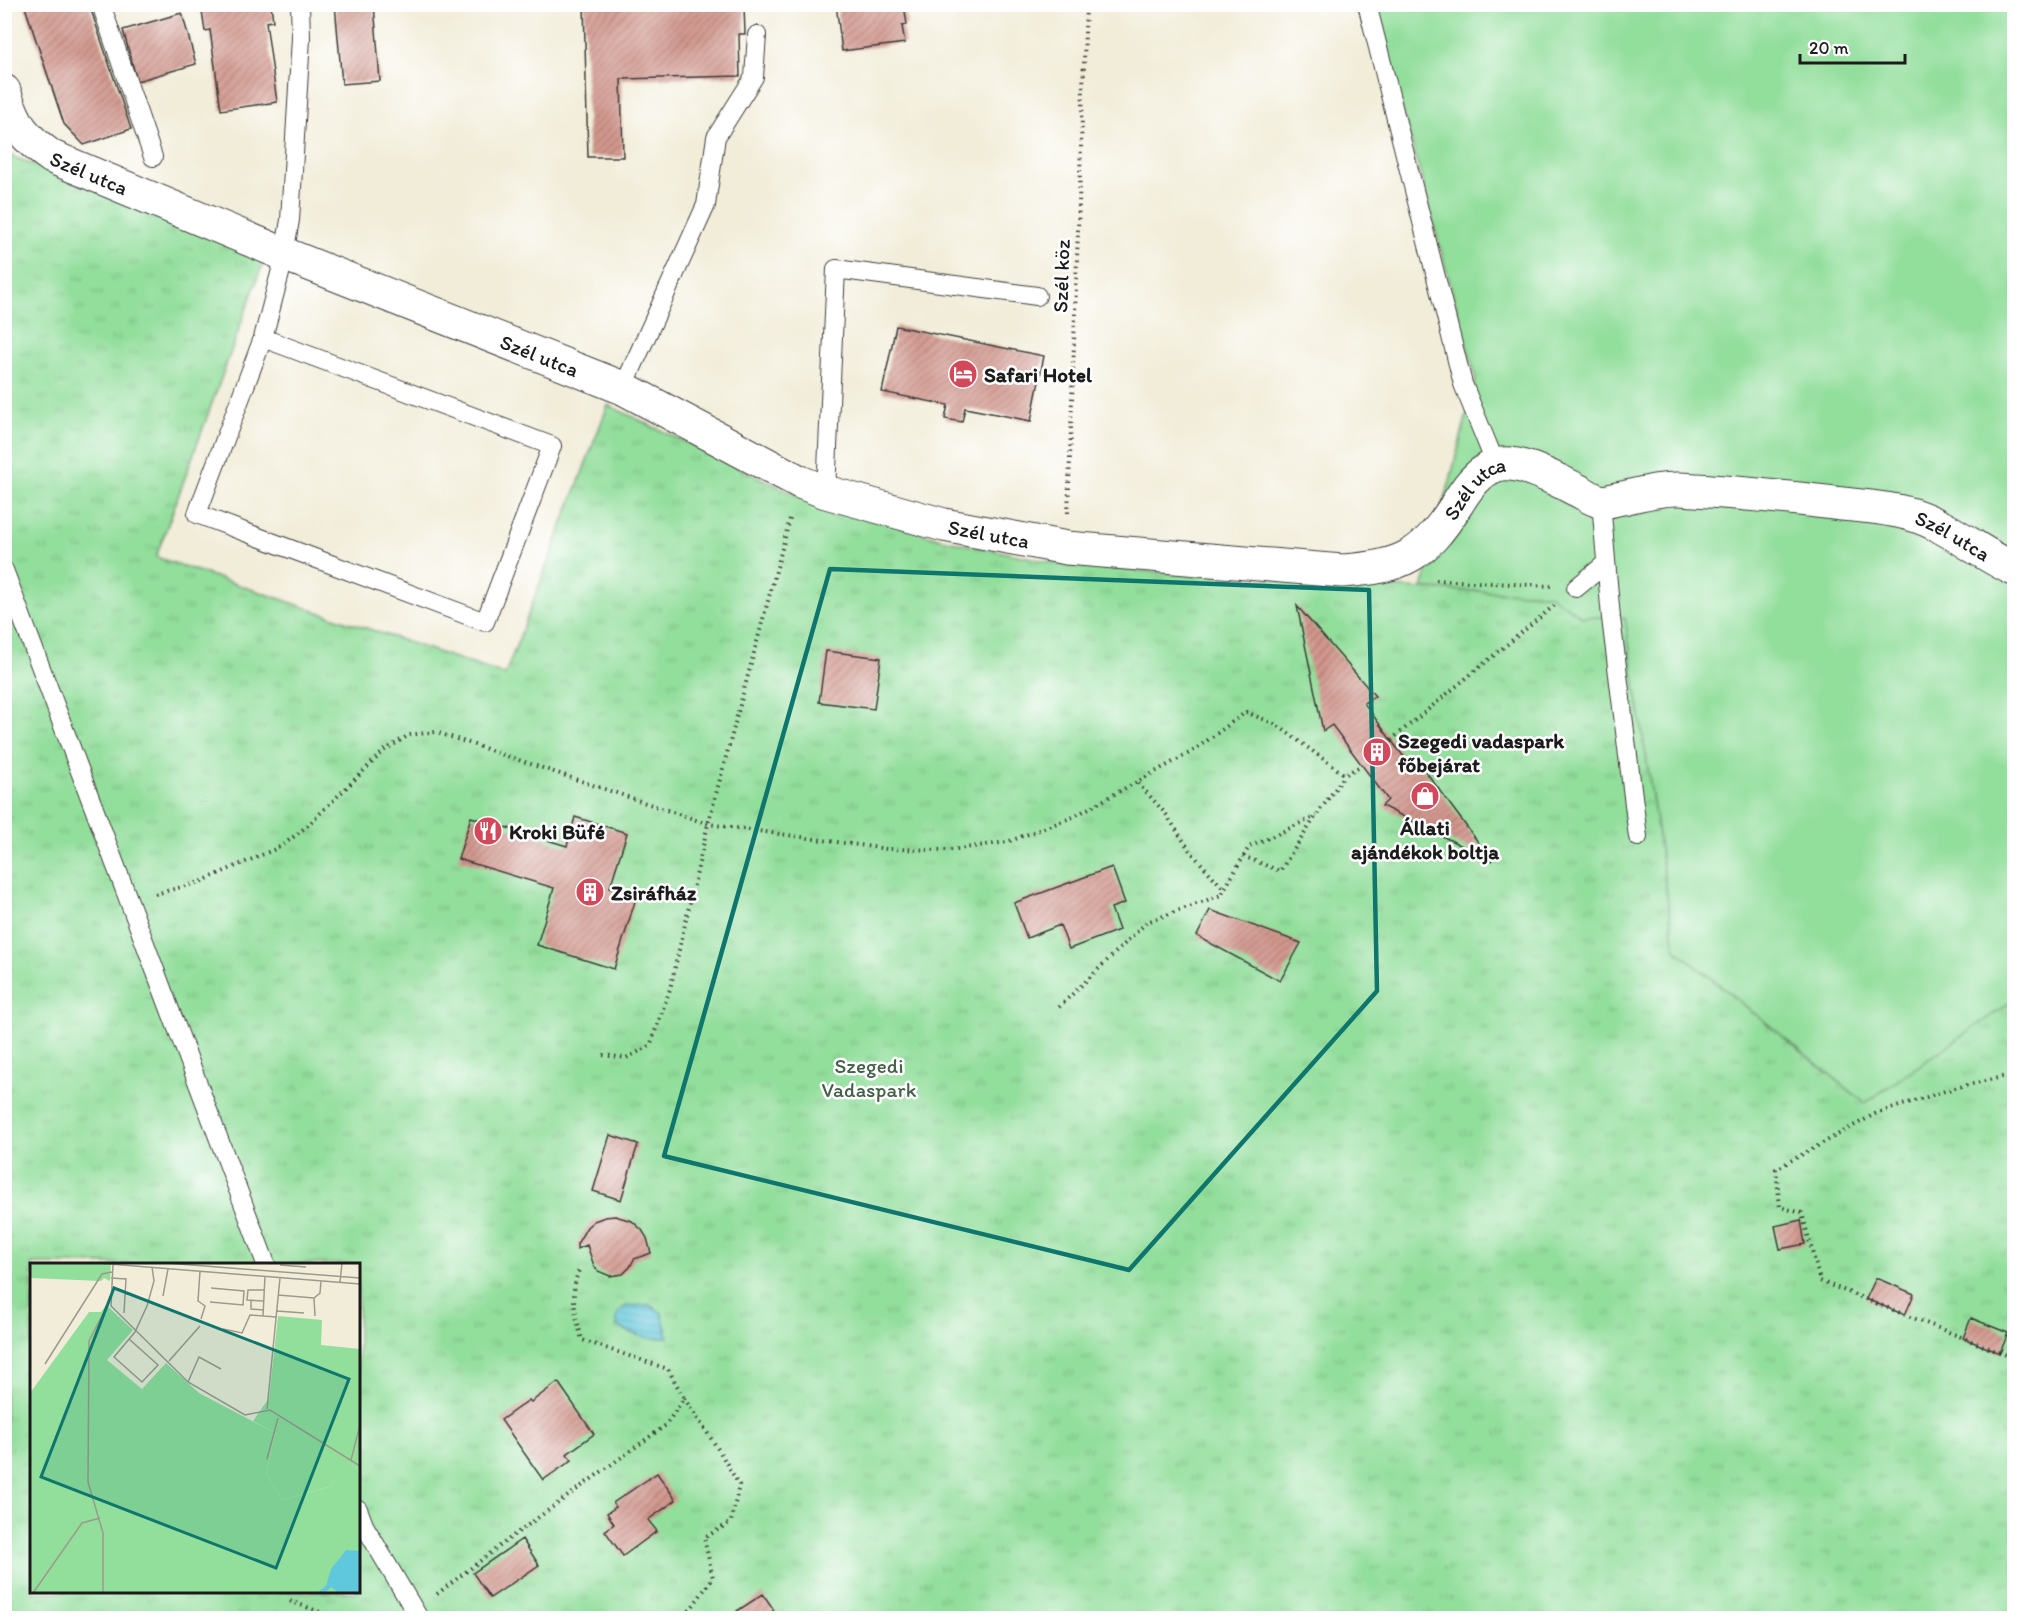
<svg xmlns="http://www.w3.org/2000/svg" width="2019" height="1623" font-family="Itim,sans-serif">
<style>
.green{fill:#92de9b;stroke:#577d5c;stroke-width:1.5}
.park{fill:url(#park-tufts);stroke:#577d5c;stroke-width:1.5;fill-rule:evenodd}
.water{fill:url(#water-rules);stroke:#3e727c;stroke-width:1.5}
.building{fill:url(#building-hatch)}
.lines{fill:none;stroke-linecap:round;stroke-linejoin:round}
.service-casing{stroke:#3c3b38;stroke-width:20}
.minor-casing{stroke:#3c3b38;stroke-width:35}
.path{stroke:#3c3b38;stroke-width:4;stroke-dasharray:1.5 4.5;stroke-linecap:butt}
.service{stroke:#fff;stroke-width:18}
.minor{stroke:#fff;stroke-width:33}
.marked{fill:none;stroke:#0f766e;stroke-width:4.5;stroke-linejoin:round}
.labels{text-anchor:middle;dominant-baseline:central;stroke-width:5;stroke-linejoin:round;paint-order:stroke}
.street-label{font-size:21px;fill:#1c1c1c;stroke:#fff}
.poi-label{font-size:21px;font-weight:bold;fill:#1c1c1c;stroke:#fff;text-anchor:start}
.park-label{font-size:21px;fill:#456048;stroke:#fff}
.inset-road{fill:none;stroke:#9c998d;stroke-width:1.5}
.view{fill:#0f766e;fill-opacity:0.15;stroke:#0f766e;stroke-width:3}
.inset-edge{fill:none;stroke:#1c1c1c;stroke-width:3}
</style>
<defs>
<pattern id="park-tufts" width="24" height="20" patternUnits="userSpaceOnUse" patternTransform="scale(1.5)"><rect width="24" height="20" fill="#92de9b"/><path d="M3 7l-1-3M5 7V3M7 7l1-3M15 17l-1-3M17 17v-4M19 17l1-3" fill="none" stroke="#7dbe85"/></pattern>
<pattern id="water-rules" width="6" height="5" patternUnits="userSpaceOnUse" patternTransform="scale(1.5)"><rect width="6" height="5" fill="#60c8dc"/><path d="M0 2.5h6" fill="none" stroke="#53abbc"/></pattern>
<pattern id="building-hatch" width="6" height="6" patternUnits="userSpaceOnUse" patternTransform="scale(1.5)"><rect width="6" height="6" fill="#d2978d"/><path d="M-1 1l2-2M0 6l6-6M5 7l2-2" fill="none" stroke="#aa7a72"/></pattern>
</defs>
<rect width="100%" height="100%" fill="#fff"/>
<filter id="ink" filterUnits="userSpaceOnUse"><feTurbulence type="fractalNoise" baseFrequency=".0167" numOctaves="2"/><feDisplacementMap in="SourceGraphic" scale="12" xChannelSelector="R" yChannelSelector="G"/><feConvolveMatrix kernelMatrix="1 2 1 2 8 2 1 2 1" color-interpolation-filters="sRGB"/></filter>
<filter id="wash" filterUnits="userSpaceOnUse"><feTurbulence type="fractalNoise" baseFrequency=".008" numOctaves="4" result="noise"/><feDisplacementMap in="SourceGraphic" scale="24" xChannelSelector="R" yChannelSelector="G"/><feGaussianBlur stdDeviation="1.35" result="paint"/><feColorMatrix in="noise" values="0 0 0 0 0 0 0 0 0 0 0 0 0 0 0 0 0 1.4 0 .05"/><feComposite in="paint" operator="in"/></filter>
<g filter="url(#wash)">
<rect width="100%" height="100%" fill="#f2edd9"/>
<path class="green" d="M1374,5H2014V1000L1865,1103L1675,949L1625,618L1582,617L1548,594L1422,589L1476,379Z"/>
<path class="park" d="M4,153L265,258L156,557L505,675L608,405L796,495L941,539L1069,566L1422,589L1548,594L1582,617L1625,618L1675,949L1865,1103L2014,1000V1618H5ZM32,1264H358V1592H32Z"/>
<path class="water" d="M650,1305L662,1313L668,1337C649,1341 634,1335 617,1326V1314L626,1306Z"/>
<g id="blocks">
<path class="building" d="M24,4H89L131,129L84,145L64,124Z
M201,4H271L273,21L266,22L277,102L221,110L210,30L205,31Z
M335,4H374L380,81L342,84Z
M836,4H904L907,25L902,26L905,43L842,51Z
M584,5H744L745,34H739L740,76L621,79L623,157H588Z
M182,13L196,64L137,81L123,30Z
M896,326L1044,356L1031,421L965,408L962,422L945,419L948,405L882,392Z
M1297,606L1375,696L1364,703L1391,740L1414,770L1420,764L1492,861L1382,806L1388,800L1332,725L1323,731Z
M826,651L881,658L874,709L819,702Z
M471,817L567,846L575,817L627,833L610,887L637,895L614,969L537,945L554,888L458,859Z
M1112,867L1125,903L1111,908L1119,930L1069,949L1060,925L1027,938L1014,903Z
M1210,910L1301,943L1280,981L1197,936Z
M610,1135L638,1144L621,1200L593,1191Z
M615,1216L632,1221L642,1230L647,1238L651,1253L634,1259L630,1267L623,1274L610,1276L598,1271L594,1266L587,1245L577,1249V1244L587,1227L594,1221L605,1217Z
M1801,1220L1805,1244L1780,1249L1775,1226Z
M1876,1278L1914,1294L1905,1315L1866,1299Z
M1971,1318L2008,1333L2000,1353L1963,1338Z
M558,1382L594,1434L567,1454L572,1460L543,1480L501,1420L529,1400L531,1402Z
M657,1473L676,1500L648,1520L657,1531L623,1556L605,1531L614,1524L607,1513L616,1507L613,1503Z
M522,1539L539,1565L490,1598L473,1573Z
M763,1594L774,1610L763,1618H742L737,1611Z"/>
</g>
</g>
<g filter="url(#ink)">
<use href="#blocks" fill-opacity="0" stroke="#3c3b38" stroke-width="1.5"/>
<g class="lines">
<g class="service-casing">
<path id="service" d="M101,4L153,157
M1367,4L1463,384L1496,465
M263,338L552,446L485,622L197,514L263,338L282,266L290,220L301,38L300,4
M623,388L706,205L716,137L754,77L757,35
M826,492L836,269L1037,296
M1601,502L1611,618L1638,837
M4,570L266,1264
M1576,588L1605,564
M358,1509L364,1525L419,1618"/>
</g>
<g class="minor-casing">
<g id="minor">
<path id="s1" d="M4,91C16,126 22,136 52,157L284,254L623,388L800,482L826,492L944,525L1067,548L1342,571C1403,567 1424,556 1457,504C1466,489 1477,473 1494,466C1517,456 1562,483 1583,493C1588,496 1594,500 1600,501C1605,503 1612,500 1617,499C1638,495 1660,488 1680,489C1732,492 1783,497 1834,503C1859,506 1886,507 1910,514C1948,525 1979,553 2014,569"/>
</g>
</g>
<path class="path" d="M1068,513L1086,4
M1436,580L1551,586
M1391,740L1555,605
M1138,783L1166,814L1190,851L1224,889
M1243,856L1280,871L1316,816L1345,775
M155,894L200,882L282,846L307,826L385,750L409,735L436,732L708,824L887,849L951,850L1007,842L1073,817L1193,751L1246,712L1277,725L1345,775L1362,765
M1059,1007L1147,922L1221,895L1249,847L1316,816
M603,1055L626,1058L650,1046L670,989L708,824L791,515
M2014,1077L2010,1075L1951,1089L1875,1114L1776,1169L1780,1207L1802,1213L1820,1281L2014,1358
M684,1398L720,1452L739,1485L731,1522L704,1538L713,1578L687,1614
M437,1594L514,1535L666,1425L684,1398L668,1369L582,1340C576,1315 569,1296 579,1270
M290,1601L336,1618"/>
<use href="#service" class="service"/>
<use href="#minor" class="minor"/>
</g>
</g>
<path class="marked" d="M830,569L1369,590L1377,991L1129,1270L664,1156Z"/>
<defs>
<g id="hotel-disc" transform="scale(1.5)"><circle r="9.5" fill="#d1495b" stroke="#fff"/><path d="M-6-4.5h1.5V1H6V5H4.5V3h-9V5H-6ZM-4 0a1.8 1.8 0 1 1 3.6 0ZM.5 0V-2.5h3Q6-2.5 6 0Z" fill="#fff"/></g>
<g id="building-disc" transform="scale(1.5)"><circle r="9.5" fill="#d1495b" stroke="#fff"/><path d="M-4-6H4V6H1V3H-1V6H-4ZM-2.5-4.3h1.7v1.8h-1.7ZM.8-4.3h1.7v1.8H.8ZM-2.5-1h1.7V.8h-1.7ZM.8-1h1.7V.8H.8Z" fill="#fff"/></g>
<g id="shop-disc" transform="scale(1.5)"><circle r="9.5" fill="#d1495b" stroke="#fff"/><path d="M-5-2.5h2.3a2.7 3.5 0 0 1 5.4 0H5L5.5 6h-11ZM-1.5-2.5h3a1.5 2.3 0 0 0-3 0Z" fill="#fff"/></g>
<g id="restaurant-disc" transform="scale(1.5)"><circle r="9.5" fill="#d1495b" stroke="#fff"/><path d="M-5-6h1v4h1v-4h1v4h1v-4h1v5L-1.5 .5V6h-2V.5L-5-1ZM5-6V6H3V1.5H1.5Q1.5-4 5-6Z" fill="#fff"/></g>
</defs>
<g fill-rule="evenodd">
<use href="#hotel-disc" x="963" y="374"/>
<use href="#building-disc" x="1377" y="752"/>
<use href="#shop-disc" x="1425" y="796"/>
<use href="#restaurant-disc" x="488" y="831"/>
<use href="#building-disc" x="590" y="892"/>
</g>
<g class="labels">
<g class="street-label">
<text stroke="none"><textPath href="#s1" startOffset="124">Szél utca</textPath></text>
<text transform="translate(1061 276) rotate(-88)">Szél köz</text>
<text stroke="none"><textPath href="#s1" startOffset="610">Szél utca</textPath></text>
<text stroke="none"><textPath href="#s1" startOffset="1617">Szél utca</textPath></text>
<text stroke="none"><textPath href="#s1" startOffset="1096">Szél utca</textPath></text>
<text stroke="none"><textPath href="#s1" startOffset="2121">Szél utca</textPath></text>
</g>
<g class="poi-label">
<text x="984" y="374">Safari Hotel</text>
<text x="1398" y="740">Szegedi vadaspark<tspan x="1398" dy="24">főbejárat</tspan></text>
<text x="1425" y="827" text-anchor="middle">Állati<tspan x="1425" dy="24">ajándékok boltja</tspan></text>
<text x="509" y="831">Kroki Büfé</text>
<text x="611" y="892">Zsiráfház</text>
</g>
<g class="park-label">
<text x="869" y="1065">Szegedi<tspan x="869" dy="24">Vadaspark</tspan></text>
</g>
</g>
<g transform="translate(30 1263)">
<rect width="330" height="330" fill="#f2edd9"/>
<path d="M0,0H81L80,18L74,15L71,18L0,15ZM248,53L292,57L291,82L330,86V206L310,197L302,223L252,237L236,211L245,170L223,158L239,135Z" fill="#92de9b"/>
<path d="M76,42L103,67L77,97L112,126L136,100L169,130L245,170L236,211L252,237L302,223L309,196L330,206V330H0V130L59,49H71Z" fill="#92de9b"/>
<path d="M330,284V330H309L301,324L295,330H287L296,323L301,306L316,287L328,288Z" fill="#60c8dc"/>
<path class="inset-road" d="M67,0L330,21M136,0L330,15M83,2L81,43L158,119L215,152L240,147L330,203M250,2L276,4M170,8L168,38L175,43L171,56M81,15L96,16L94,50M310,19L312,0M248,32L284,35L290,30L291,18M133,33L138,6M284,35L285,53M221,37V46L234,47M233,38L217,37L218,27H234M180,39L213,42L214,28L181,25M247,48L274,50M233,53L235,13M193,66L212,70L220,52L246,54M99,76L128,102L112,119L84,94L105,69L117,43L124,18L122,4M139,98L170,63M15,101L72,11L82,9M158,119L169,94L191,106M237,146L250,15M237,196L248,155M321,197L330,162M3,330L52,260L70,255M73,330V270L58,219L59,78L80,37"/>
<path class="view" d="M84,25L319,116L246,305L11,214Z"/>
<rect width="330" height="330" class="inset-edge"/>
</g>
<rect width="2019" height="1623" fill="none" stroke="#fff" stroke-width="24"/>
<path d="M1800 54v9h105v-9" fill="none" stroke="#1c1c1c" stroke-width="3"/>
<text x="1809" y="54" font-size="18" fill="#1c1c1c" stroke="#ffffff" stroke-width="4.5" paint-order="stroke">20 m</text>
</svg>
